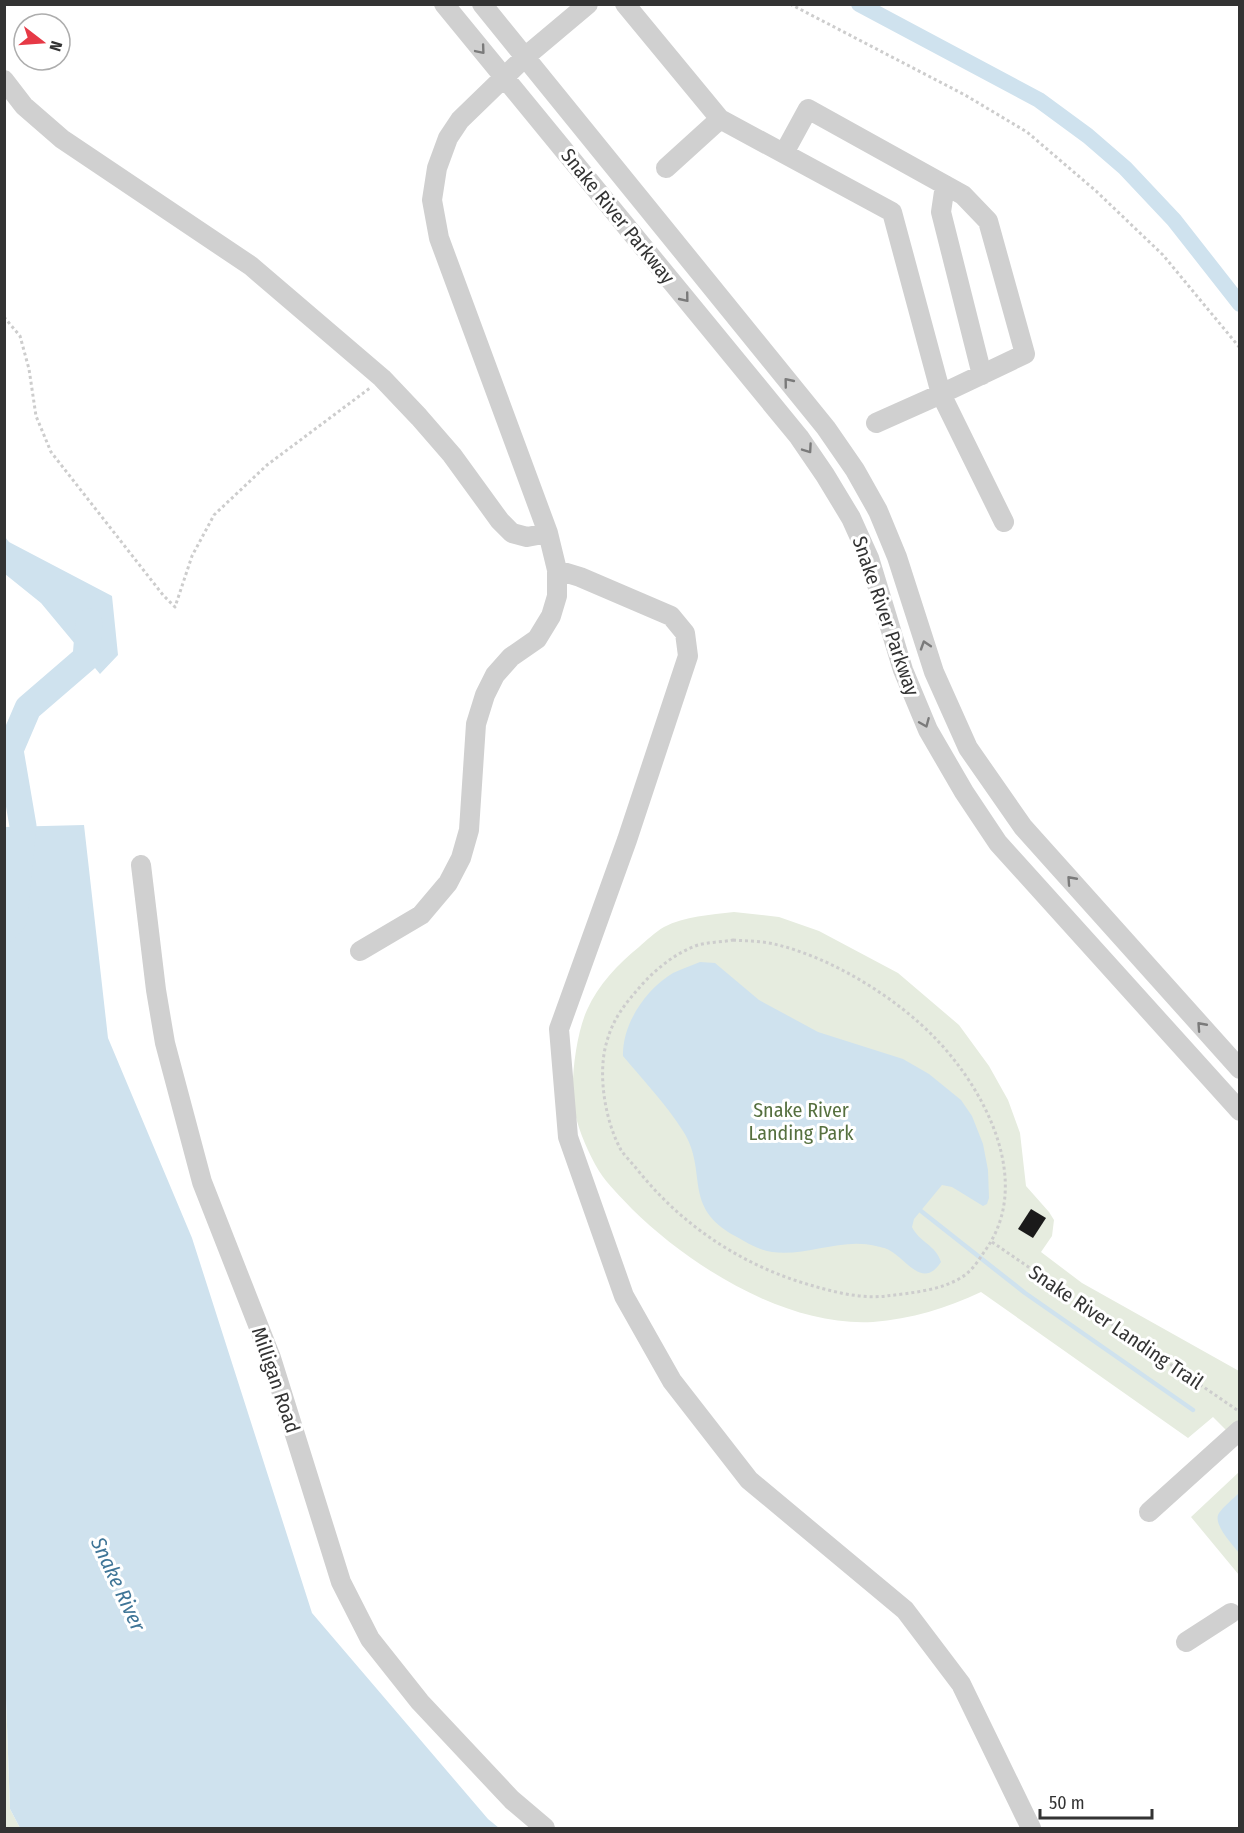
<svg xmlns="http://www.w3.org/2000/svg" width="1244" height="1833" font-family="'Fira Sans Condensed',sans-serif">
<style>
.green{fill:#e6ecdf}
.water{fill:#cfe2ee}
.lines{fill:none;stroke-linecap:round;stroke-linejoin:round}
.stream{stroke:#cfe2ee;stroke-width:4.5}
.canal{stroke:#cfe2ee;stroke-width:16}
.river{stroke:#cfe2ee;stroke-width:27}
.building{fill:#1a1a1a}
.path{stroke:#cdcdcd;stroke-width:3;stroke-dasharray:3 3;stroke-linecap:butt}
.minor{stroke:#d0d0d0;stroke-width:20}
.oneway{stroke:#7a7a7a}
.labels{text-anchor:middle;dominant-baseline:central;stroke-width:6;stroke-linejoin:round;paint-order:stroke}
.street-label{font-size:20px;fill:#333;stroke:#fff}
.park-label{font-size:20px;fill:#56703f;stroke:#fff}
.water-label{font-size:21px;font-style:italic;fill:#3f7597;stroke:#fff}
</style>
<rect width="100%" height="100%" fill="#fff"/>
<path class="green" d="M734,912L779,917L819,931L898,973L959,1025L989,1066L1008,1100L1020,1133L1026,1186L1049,1212L1054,1220L1052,1236L1041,1252L1082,1283L1239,1371V1443L1213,1417L1188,1438L981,1292C947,1308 911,1319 873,1322C787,1327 691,1267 632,1209C621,1197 608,1185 599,1171C589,1154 579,1132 575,1113C569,1086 576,1034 587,1010C598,985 618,964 639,947C646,941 655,932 664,927C685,916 710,915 734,912Z
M1239,1472V1575L1191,1517Z
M4,1694L6,1698L10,1809L20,1828H5Z"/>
<path class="water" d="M5,537L9,542L112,596L118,655L100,674L41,603L5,574Z
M84,825L108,1038L192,1238L312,1613L488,1819L499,1828H20L10,1809L6,1698L4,1694L5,827Z
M700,962L715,963L759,1000L818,1032L903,1059L929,1074L961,1100L972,1116L983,1144L988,1170L989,1198L987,1204L983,1206L952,1187L942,1185L914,1219L912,1227C919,1242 936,1245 941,1262C923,1290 906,1259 889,1250C886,1248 880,1247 876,1246C842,1237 806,1257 772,1252C758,1250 746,1242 735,1236C681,1206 709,1172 683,1131C666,1104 643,1080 623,1056C622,1024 646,989 673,973C681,969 691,966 700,962Z
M1239,1493V1553C1233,1545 1212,1524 1219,1513C1224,1506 1233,1499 1239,1493Z"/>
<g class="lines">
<path class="stream" d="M921,1211L1025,1293L1193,1410"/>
<path class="canal" d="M859,4L1039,100L1088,136L1125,168L1174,220L1240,304"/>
<path class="river" d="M4,930L14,919L23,826L10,750L28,708L86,658L89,622"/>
</g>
<path class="building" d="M1031,1209L1046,1218L1033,1238L1018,1229Z"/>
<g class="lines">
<path class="path" d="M790,4L965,95L1027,132L1096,191L1163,255L1240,348
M4,317L20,336L29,369L36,416L51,452L163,595L175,607L192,556L214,515L267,465L370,388
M733,940C747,941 761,941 774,944C831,957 897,998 936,1039C987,1092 1034,1185 984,1252C979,1260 973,1269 965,1275C945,1290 911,1293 886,1296C861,1299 834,1292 810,1285C741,1265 681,1225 636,1168C631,1162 625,1156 621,1150C605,1121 597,1073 607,1041C612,1023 621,1009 633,995C650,974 672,954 698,945C709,942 722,942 733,940Z
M992,1242L1240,1412"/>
<path class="minor" d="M444,4L799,437L825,475L851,518L869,558L903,670L928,730L964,792L998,843L1240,1111
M482,4L826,428L855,470L878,511L897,557L934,672L968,748L1023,827L1240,1069
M625,4L720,119L666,168
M4,80L24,106L62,139L251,266L382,378L419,417L452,455L500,521L512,533L527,537L548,533
M720,119L892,212L941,394L876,423
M784,153L808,109L963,195L988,221L1025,354L941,394L1004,522
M945,185L941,212L982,375
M557,570L580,577L671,616L685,633L688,656L627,840L559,1029L568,1137L624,1296L672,1381L749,1480L905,1610L961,1684L1031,1828
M141,865L156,990L165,1043L202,1182L271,1358L341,1582L370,1639L420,1702L512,1800L545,1828
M360,951L421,915L448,883L461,858L469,830L476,724L485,695L495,675L511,657L537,639L551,616L557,596V570L548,533L439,238L432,200L437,168L448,138L460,120L525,57L588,4
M1149,1512L1240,1430
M1186,1642L1231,1613"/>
</g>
<defs><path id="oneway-chevron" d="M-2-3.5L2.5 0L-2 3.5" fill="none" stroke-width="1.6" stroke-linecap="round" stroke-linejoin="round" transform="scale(1.5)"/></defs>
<g class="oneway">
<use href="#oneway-chevron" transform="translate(481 50) rotate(50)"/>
<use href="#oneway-chevron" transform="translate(685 298) rotate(51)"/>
<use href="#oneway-chevron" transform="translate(788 382) rotate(-129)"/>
<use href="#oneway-chevron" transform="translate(808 449) rotate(55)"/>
<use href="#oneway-chevron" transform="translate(925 645) rotate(-108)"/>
<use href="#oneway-chevron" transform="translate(925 723) rotate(67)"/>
<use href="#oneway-chevron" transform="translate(1071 880) rotate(-132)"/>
<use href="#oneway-chevron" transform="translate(1201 1026) rotate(-132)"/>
</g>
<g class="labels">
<g class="street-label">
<text transform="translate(618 216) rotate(51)">Snake River Parkway</text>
<text transform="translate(886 616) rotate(71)">Snake River Parkway</text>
<text transform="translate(1116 1327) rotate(34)">Snake River Landing Trail</text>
<text transform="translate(276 1380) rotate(71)">Milligan Road</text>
</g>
<g class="park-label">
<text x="801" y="1110">Snake River<tspan x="801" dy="23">Landing Park</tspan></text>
</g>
<g class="water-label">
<text transform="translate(118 1584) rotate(65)">Snake River</text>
</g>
</g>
<rect width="1244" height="1833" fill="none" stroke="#333333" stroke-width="12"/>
<g transform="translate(42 42) rotate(107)"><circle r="28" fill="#ffffff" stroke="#adadad" stroke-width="1.5"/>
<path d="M0-4.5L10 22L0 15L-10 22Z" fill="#e63946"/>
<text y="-9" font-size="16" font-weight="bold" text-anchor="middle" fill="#333333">N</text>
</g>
<path d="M1040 1809v9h112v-9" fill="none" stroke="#333333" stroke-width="3"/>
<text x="1049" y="1809" font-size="18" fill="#333333" stroke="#ffffff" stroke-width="4.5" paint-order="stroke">50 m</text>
</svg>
